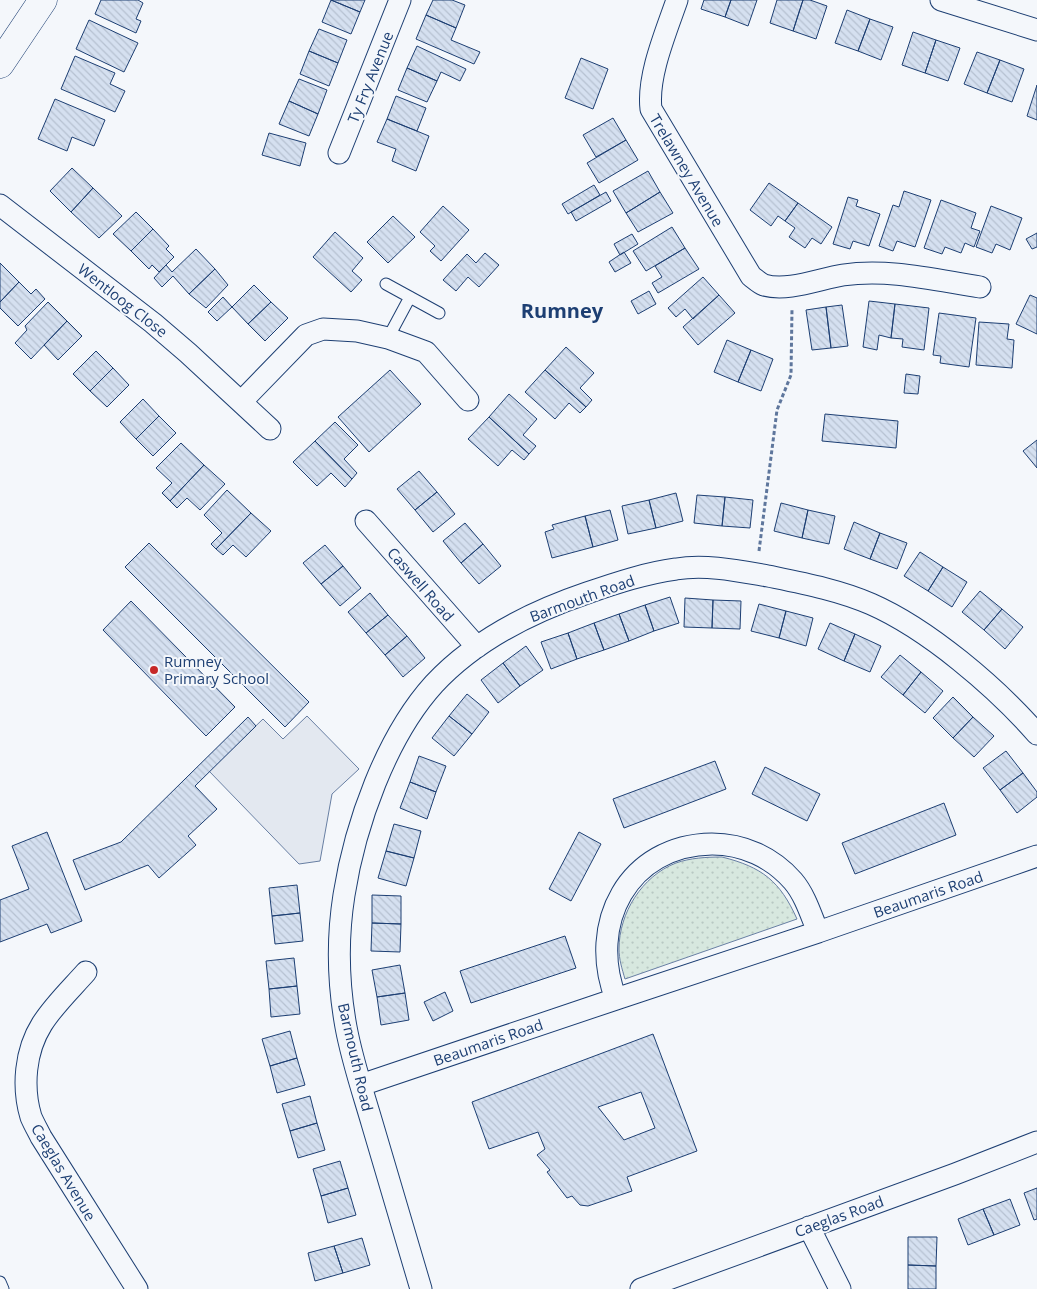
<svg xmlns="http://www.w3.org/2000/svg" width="1037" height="1289" font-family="'Open Sans',sans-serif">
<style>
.grass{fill:url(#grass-dots);stroke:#687fa3}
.parking{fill:#e3e8f0;stroke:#687fa3}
.building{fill:url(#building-back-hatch);stroke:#1d3f73;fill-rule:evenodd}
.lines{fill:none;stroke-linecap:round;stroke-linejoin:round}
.lane-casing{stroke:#1d3f73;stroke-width:13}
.street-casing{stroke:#1d3f73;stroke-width:23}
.secondary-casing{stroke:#1d3f73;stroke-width:29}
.path{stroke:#5e769c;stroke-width:3;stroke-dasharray:4 2.5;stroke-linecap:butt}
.lane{stroke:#f4f7fb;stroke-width:11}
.street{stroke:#f4f7fb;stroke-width:21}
.secondary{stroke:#f4f7fb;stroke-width:28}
.poi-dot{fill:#c62828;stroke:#f4f7fb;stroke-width:2}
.labels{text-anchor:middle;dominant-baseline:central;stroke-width:4;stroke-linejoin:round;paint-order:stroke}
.street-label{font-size:15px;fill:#1d3f73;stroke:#f4f7fb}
.poi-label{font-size:15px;fill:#1d3f73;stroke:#f4f7fb;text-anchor:start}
.district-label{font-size:20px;font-weight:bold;fill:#1d3f73;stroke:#f4f7fb}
</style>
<defs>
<pattern id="grass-dots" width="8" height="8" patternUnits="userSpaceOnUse" patternTransform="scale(1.25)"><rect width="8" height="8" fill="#d7e8df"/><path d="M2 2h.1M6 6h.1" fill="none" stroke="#b8c8c3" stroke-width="1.8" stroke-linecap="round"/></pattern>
<pattern id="building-back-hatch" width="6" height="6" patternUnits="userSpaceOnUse" patternTransform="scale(1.25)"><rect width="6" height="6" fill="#d5e0f0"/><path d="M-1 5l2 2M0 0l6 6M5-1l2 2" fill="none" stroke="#b6c1d1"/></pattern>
</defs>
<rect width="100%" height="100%" fill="#f4f7fb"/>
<path class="grass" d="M722,857C762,867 780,881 797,919L625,979C622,969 619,959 619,949C619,913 642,876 676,863C690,858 706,857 722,857Z"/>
<path class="parking" d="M307,716L359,769L332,794L320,861L299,864L209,771L263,719L283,739Z"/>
<path class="building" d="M101,0H138L143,3L136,19L141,21L136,33L95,14Z
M331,0H365L360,12Z
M331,0L360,12L351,34L322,22Z
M433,0H452L465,5L456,28L426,15Z
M704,0H731L725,17L701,9Z
M731,0H757L748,26L725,17Z
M777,0H803L793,31L770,23Z
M803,0H810L827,6L816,39L793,31Z
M847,10L870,19L858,51L835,43Z
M426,15L456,28L451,40L480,52L474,64L416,39Z
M870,19L893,27L881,60L858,51Z
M89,20L138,43L124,72L76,49Z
M319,29L347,40L338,63L309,51Z
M913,32L936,40L925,73L902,65Z
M936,40L960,48L948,81L925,73Z
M417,46L466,69L460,81L441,72L437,81L407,68Z
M309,51L338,63L329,86L300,74Z
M977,52L1000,60L987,93L964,84Z
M75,56L115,73L110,84L125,91L115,112L61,89Z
M581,58L608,69L593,109L565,98Z
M1000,60L1024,69L1012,102L987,93Z
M407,68L437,81L427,102L398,90Z
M299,79L327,90L318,114L289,101Z
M1037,85V120L1027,116Z
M396,96L426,108L417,131L387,119Z
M55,99L105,120L94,146L72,137L67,151L38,139Z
M289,101L318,114L309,136L279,124Z
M613,118L626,140L596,157L583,135Z
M387,119L429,136L416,171L392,161L396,149L377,142Z
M269,133L306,143L300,166L262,155Z
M626,140L638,160L599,183L587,163Z
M72,168L93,188L71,212L50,191Z
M648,171L660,192L626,213L613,191Z
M769,183L798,203L785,221L778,216L771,226L750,210Z
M594,185L600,195L568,214L562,204Z
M93,188L122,216L99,238L71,212Z
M904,191L931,200L915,247L897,241L893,251L879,246L893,205L899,207Z
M606,192L611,201L576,221L571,212Z
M660,192L673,213L638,232L626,213Z
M848,197L858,200L856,206L880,214L869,246L853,241L850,249L833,244Z
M941,200L976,213L971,228L980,231L974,247L965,243L961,253L945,247L942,254L924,248Z
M798,203L832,227L821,244L812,238L805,248L789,237L795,228L785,221Z
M443,206L469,230L441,261L430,251L435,246L420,232Z
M991,206L1022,218L1010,250L996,244L992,253L976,247Z
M136,212L153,229L131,251L113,234Z
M393,216L415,237L388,263L367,242Z
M672,227L685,248L646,271L633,251Z
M153,229L169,246L166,249L174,257L159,272L152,265L149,269L131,251Z
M335,232L363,258L352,271L362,280L351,292L313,257Z
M1037,233V247L1032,249L1026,239Z
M632,234L638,244L620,255L614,244Z
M685,248L699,269L658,293L652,283L662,277L655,266Z
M196,249L215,269L189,294L173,276L162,287L154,278L166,265L172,272Z
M624,252L631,263L615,272L609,262Z
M485,253L499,265L479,287L468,277L456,291L443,280L467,254L476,263Z
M0,263L19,282L0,302Z
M215,269L228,285L206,308L189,294Z
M703,277L719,295L693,319L685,309L676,317L668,308Z
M19,282L31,294L36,289L45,299L18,326L0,308V302Z
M254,285L271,302L248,324L232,307Z
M649,291L656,304L638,314L631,301Z
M719,295L735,313L698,345L683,327Z
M1030,295L1037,298V334L1016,324Z
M223,297L232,307L217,321L208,312Z
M869,301L895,304L891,338L879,335L877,350L863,347Z
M48,302L67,321L31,359L15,343L27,330L25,326Z
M271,302L288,318L265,341L248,324Z
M895,304L929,308L924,350L902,347L903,339L891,338Z
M842,305L848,346L831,348L826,307Z
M826,307L831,348L812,350L806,310Z
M939,313L976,318L969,367L940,363L941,356L933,355Z
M67,321L82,336L58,360L44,345Z
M979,322L1009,324L1007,339L1014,340L1012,368L976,365Z
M727,340L751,350L738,382L714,372Z
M566,347L594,373L580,388L592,400L586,407L545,370Z
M751,350L773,359L761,391L738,382Z
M96,351L113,368L90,391L73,374Z
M113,368L129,385L107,407L90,391Z
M390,370L421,404L369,452L338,417Z
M545,370L586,407L580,413L569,403L555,419L525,392Z
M906,374L920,376L918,394L904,393Z
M509,394L537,419L523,435L536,446L529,454L489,417Z
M143,399L159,416L136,439L120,422Z
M825,414L898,421L896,448L822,441Z
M159,416L176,433L153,456L136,439Z
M489,417L529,454L524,460L512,450L498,466L468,439Z
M335,422L358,445L344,459L357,473L352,479L315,441Z
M1037,440V468L1023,451Z
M315,441L352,479L345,487L331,473L317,486L293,462Z
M181,443L204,465L170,501L162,493L172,483L156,468Z
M204,465L225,484L200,510L187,498L177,508L170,501Z
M419,471L437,492L415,510L397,489Z
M227,490L251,513L216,549L211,544L222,533L204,515Z
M437,492L455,514L433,532L415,510Z
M676,493L683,521L656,528L649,500Z
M697,495L725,497L722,526L694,523Z
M725,497L753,500L750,528L722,526Z
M649,500L656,528L628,534L622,506Z
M781,503L808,510L802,538L774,531Z
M610,510L618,540L593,547L585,516Z
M808,510L835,516L829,544L802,538Z
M251,513L271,531L246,557L233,545L223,555L216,549Z
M585,516L593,547L552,558L545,532L554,529L552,525Z
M854,522L880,533L870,559L844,549Z
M465,523L483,544L461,563L443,541Z
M880,533L907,543L897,569L870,559Z
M149,543L309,702L285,727L125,567Z
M483,544L501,566L479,584L461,563Z
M325,545L343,566L321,584L303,563Z
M920,552L943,567L928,591L904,576Z
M343,566L361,588L340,606L321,584Z
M943,567L967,582L952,607L928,591Z
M980,591L1002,609L984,630L962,612Z
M370,593L388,615L366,633L348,612Z
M670,597L679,623L654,631L645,605Z
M685,598L713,600L712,628L684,627Z
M713,600L741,601L740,629L712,628Z
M131,601L235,707L206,736L103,630Z
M759,604L786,611L779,638L751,631Z
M645,605L654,631L629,641L619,614Z
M1002,609L1023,627L1005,649L984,630Z
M786,611L813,618L806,646L779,638Z
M619,614L629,641L604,650L594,623Z
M388,615L407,636L385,655L366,633Z
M594,623L604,650L577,659L568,633Z
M830,623L855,634L844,661L818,649Z
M568,633L577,659L551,669L541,642Z
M855,634L881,646L870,672L844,661Z
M407,636L425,658L403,677L385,655Z
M526,646L543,670L520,686L503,663Z
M900,655L921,672L903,695L881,677Z
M503,663L520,686L498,703L481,680Z
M921,672L943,691L925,713L903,695Z
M467,694L489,712L472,734L449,716Z
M953,697L973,717L953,738L933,718Z
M449,716L472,734L454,756L432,738Z
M248,717L256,726L195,786L217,809L188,836L196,845L159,878L148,865L85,890L73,860L121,842Z
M973,717L994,736L974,757L953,738Z
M1006,751L1023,773L1000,790L983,768Z
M419,756L446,766L436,792L410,782Z
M715,761L726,789L624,828L613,799Z
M765,767L820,794L807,821L752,794Z
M1023,773L1037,792V797L1017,813L1000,790Z
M410,782L436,792L427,819L400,808Z
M944,803L956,835L855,874L842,843Z
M394,824L421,831L414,858L386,851Z
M47,832L82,921L51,933L47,924L0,942V900L29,889L12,846Z
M579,832L601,844L571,901L549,889Z
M386,851L414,858L406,886L378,878Z
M297,885L300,913L272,916L269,888Z
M372,895L401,896V924L372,923Z
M300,913L303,941L275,944L272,916Z
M372,923L401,924L400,952L371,951Z
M565,936L576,968L471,1003L460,971Z
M294,958L297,986L269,989L266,961Z
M400,965L405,993L377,997L372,970Z
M297,986L300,1014L271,1017L269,989Z
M445,992L453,1011L433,1021L424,1002Z
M405,993L409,1020L381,1025L377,997Z
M290,1031L297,1058L270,1066L262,1039Z
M653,1034L697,1151L627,1177L632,1191L588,1206L580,1205L572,1196L567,1198L547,1172L550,1170L537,1155L545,1149L538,1132L489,1149L472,1102ZM641,1092L655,1128L624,1140L598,1107Z
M297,1058L305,1085L277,1093L270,1066Z
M310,1096L317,1123L290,1131L282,1104Z
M317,1123L325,1150L298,1158L290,1131Z
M340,1161L348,1188L321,1196L313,1169Z
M348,1188L356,1215L328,1223L321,1196Z
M1037,1188V1219L1034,1220L1024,1193Z
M1010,1199L1020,1225L994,1235L983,1209Z
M983,1209L994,1235L968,1245L958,1219Z
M908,1237H937L936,1266L908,1265Z
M362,1238L370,1265L343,1273L334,1246Z
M334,1246L343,1273L315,1281L308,1253Z
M908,1265L936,1266V1289H908Z"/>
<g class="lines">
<g class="lane-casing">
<path id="lane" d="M386,284L439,313
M388,338L410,297
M0,1282L3,1289"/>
</g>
<g class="street-casing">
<path id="street" d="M677,0C666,32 647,76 651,109L751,276C755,279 759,283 764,285C787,292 819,279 843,275C888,268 935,280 980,287
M941,0L1037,30
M339,153L400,0
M0,205L153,323L188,353L270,429
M241,402L306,335L323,329L357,331L388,338L426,352L468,400
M366,521L477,647
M86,972C71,989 54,1005 42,1024C25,1051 22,1087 31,1117C34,1124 38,1131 41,1137L137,1289
M616,999L818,932
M361,1085L616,999C587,924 628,845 712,844C743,844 772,857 793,881C805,895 811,915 818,932L1037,856
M809,1227L840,1289
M421,1289C405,1234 388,1179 372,1123C363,1092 352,1060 346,1027C338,983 337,939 344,895C355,825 386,737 434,684C475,640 531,612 587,593C616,583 646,573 676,569C706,564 739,571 768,576C802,583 839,590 871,604C928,629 996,687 1037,734
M641,1289L955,1174L1037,1142"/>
</g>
<g class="secondary-casing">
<path id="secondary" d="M0,64L43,0"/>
</g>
<path class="path" d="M759,551L777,410L791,375L792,309"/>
<use href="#lane" class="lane"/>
<use href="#street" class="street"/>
<use href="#secondary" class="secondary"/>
</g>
<circle class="poi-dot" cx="154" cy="670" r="5"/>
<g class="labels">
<g class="street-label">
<text transform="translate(370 77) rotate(-68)">Ty Fry Avenue</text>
<text transform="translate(687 170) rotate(59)">Trelawney Avenue</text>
<text transform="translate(123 300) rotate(38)">Wentloog Close</text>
<text transform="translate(421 584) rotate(49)">Caswell Road</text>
<text transform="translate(582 598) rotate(-20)">Barmouth Road</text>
<text transform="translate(928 894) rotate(-19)">Beaumaris Road</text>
<text transform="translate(488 1042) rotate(-19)">Beaumaris Road</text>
<text transform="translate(356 1057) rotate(77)">Barmouth Road</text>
<text transform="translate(64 1172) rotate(59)">Caeglas Avenue</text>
<text transform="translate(839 1216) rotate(-20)">Caeglas Road</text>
</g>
<g class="poi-label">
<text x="164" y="661">Rumney<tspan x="164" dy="17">Primary School</tspan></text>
</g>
<g class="district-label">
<text x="562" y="310">Rumney</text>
</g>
</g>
</svg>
